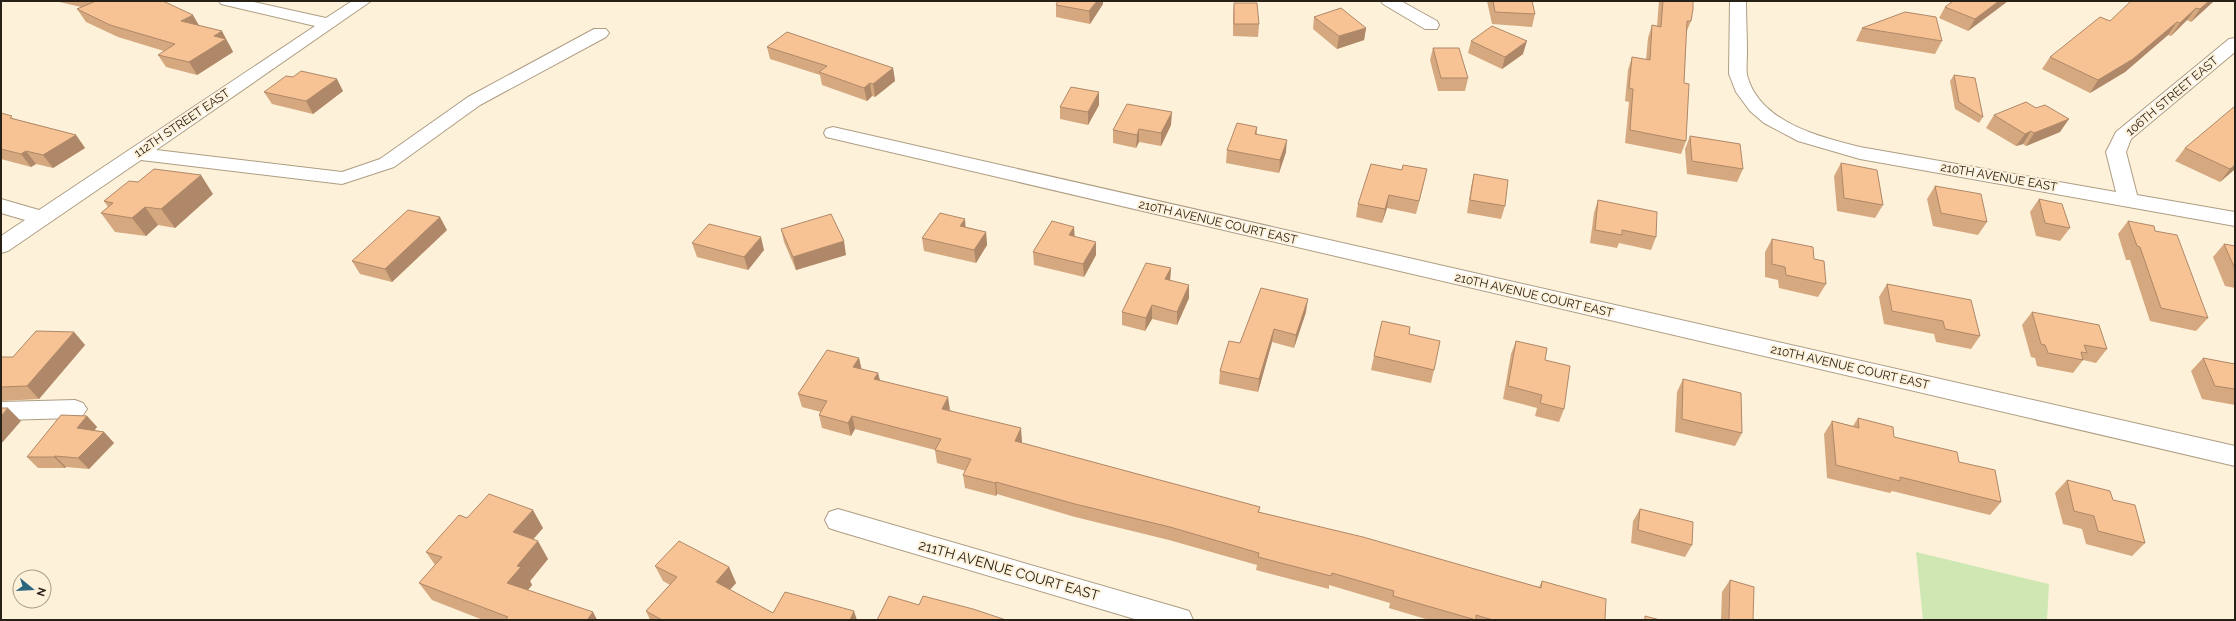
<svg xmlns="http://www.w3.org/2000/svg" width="2236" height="621" font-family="Raleway,sans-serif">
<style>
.green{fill:#cfe7b2}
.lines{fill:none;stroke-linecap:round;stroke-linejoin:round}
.minor-casing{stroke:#ad9d83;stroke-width:2}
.minor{fill:#fff;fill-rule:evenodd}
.wall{fill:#d5a87f}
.shaded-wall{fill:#ae8868}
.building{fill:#f8c394;stroke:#ae8868}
.labels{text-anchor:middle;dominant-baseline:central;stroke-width:4;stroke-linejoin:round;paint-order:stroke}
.street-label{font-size:12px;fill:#262016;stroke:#fef1da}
.near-street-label{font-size:14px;fill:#262016;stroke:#fef1da}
</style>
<rect width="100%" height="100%" fill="#fef1da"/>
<path class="green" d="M1916,552L2049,584L2047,620H1923Z"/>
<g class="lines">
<g class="minor-casing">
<path id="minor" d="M219,1H249L326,18L352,1H371L156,150L342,172L380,159L468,97L594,29H606L609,33L606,37L480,105L394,167L342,184L141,160L8,251L1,253V236L25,220L1,213V199L39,210L315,26L221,4Z
M1381,1H1401L1437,21L1439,25L1437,29H1425L1383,4Z
M1730,1H1746C1746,18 1747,36 1747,53C1747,60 1746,68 1747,75C1759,122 1819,137 1860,147L2116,192L2106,152L2116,132L2229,39L2235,38V52L2131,139L2126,152L2137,195L2235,212V226L1860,159L1798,141L1764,123L1750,111L1736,92L1729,74Z
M833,127L2235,446V466L826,137L824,133L826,129Z
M75,400L83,403L87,409L83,415L75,418L1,420V402Z
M838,509L1179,608L1189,611L1193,620H1138L838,531L829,528L825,520L829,512Z"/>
</g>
<use href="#minor" class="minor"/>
</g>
<path class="wall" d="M55,1H163L200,26L229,44L233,52L197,75L166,67L158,55L164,51L118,37L86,22L77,9L81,7Z
M1487,1H1532L1535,14L1532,27L1492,24Z
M1659,1H1693L1691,21L1686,33L1684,83L1686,141L1681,154L1625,143L1629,102L1625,101L1628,70L1632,57L1646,60L1648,38L1652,25L1657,26Z
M2008,1L1968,31L1939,18L1945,7Z
M2214,1L2191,22L2187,20L2171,36L2168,35L2125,72L2090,93L2042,69L2050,57L2110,21Z
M1234,3L1259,24L1258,37L1233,36V15Z
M1103,4L1090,24L1056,17V5Z
M1314,17L1366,28L1364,40L1337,49L1313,29Z
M1862,28L1942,41L1935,54L1856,41Z
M1471,41L1523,54L1502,69L1468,53Z
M767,47L893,68L895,81L875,97L872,96L867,101L822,85L820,75L770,59Z
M1433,48L1468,78L1465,91H1438L1430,60Z
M1954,75L1983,117L1979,123L1955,109L1950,81Z
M293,77L343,91L313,114L272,104L264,92Z
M1099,105L1088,125L1060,119V107Z
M1,113L15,119L76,135L85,148L53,168L36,164L31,167L1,159Z
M1994,115L2060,132L2026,146L2023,144L2016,146L1986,128Z
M1171,125L1161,146L1139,142L1136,148L1113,143V130Z
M1257,127V134L1286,152L1279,173L1226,163L1227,150Z
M1690,136L1743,169L1737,182L1687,174L1685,149Z
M2185,148L2235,169L2220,182L2175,161Z
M1841,163L1883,205L1875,218L1837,211L1834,176Z
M1474,174L1505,206L1501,219L1467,213L1471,187Z
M1424,182L1416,214L1387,208L1382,223L1356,217L1358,204Z
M1935,186L1987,222L1978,235L1933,226L1927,199Z
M213,194L175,228L158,225L146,236L115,232L101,213L108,207L104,201Z
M2039,199L2070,228L2060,241L2036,236L2030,212Z
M1598,200L1656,237L1651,250L1619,243L1617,248L1590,243L1594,213Z
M2128,221L2155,231L2208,318L2196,331L2150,321L2130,260H2126L2118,234Z
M966,227L986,232L987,245L976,263L924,251L922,238Z
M781,229L846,255L796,270L784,242Z
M447,230L392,282L360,274L352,261Z
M1074,237L1096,242V255L1084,277L1034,265L1033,252Z
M1772,239L1814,259L1826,284L1818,297L1779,288L1778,280L1765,277V252Z
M692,243L764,250L748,270L697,257Z
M2224,244L2235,246V288L2225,286L2213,257Z
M1171,268L1170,280L1189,298L1177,325L1152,319L1145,331L1122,325V312Z
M1887,284L1980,336L1971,349L1936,342L1934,334L1884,324L1879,297Z
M1306,312L1294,348L1272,342L1258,392L1219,384L1220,371L1240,343Z
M2032,312L2107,349L2096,363L2083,360L2073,373L2037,366L2035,358L2031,357L2022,325Z
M74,332L85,345L39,399L1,401V357H13Z
M1409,334L1434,370L1431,383L1371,370L1374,356Z
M1516,341L1545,360L1564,409L1559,422L1535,416L1537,408L1503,399L1511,354Z
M859,358L861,369L878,373L880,380L1022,441L1021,443L1260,507L1259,512L1539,587L1542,581L1605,620H1429L1389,608L1390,603L1329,585V589L1256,570L1257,565L1169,540L1075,517L997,494L996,496L965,488L963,475L966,471L937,463L935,450L855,429L851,436L822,428L819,415L821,412L802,407L798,394Z
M2203,358L2235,364V405L2202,399L2191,371Z
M1683,379L1742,433L1735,446L1675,432L1677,392Z
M87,416L97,427L94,430L104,432L114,443L89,469L66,467L65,468H38L27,457Z
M1858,418L1894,437L1959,462L2001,502L1990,515L1892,491L1890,493L1827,478L1824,434L1832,421L1853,426Z
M2067,480L2145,543L2132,556L2086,544L2082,529L2063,524L2055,493Z
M1640,509L1692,545L1685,557L1631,543L1633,521Z
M467,518L543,528L533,539L548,559L530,581L532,585L528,590L593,612L597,620H483L432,600L419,583L435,565L426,552Z
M655,566L729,567L736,583L730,590L773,613L857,620H650L646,611L670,585L663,581Z
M1730,580L1753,620H1721L1722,592Z"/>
<path class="shaded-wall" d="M1097,1H1103V4L1090,24L1089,11Z
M1999,1H2008L1968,31L1975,19Z
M2209,1H2214L2191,22L2200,9Z
M2196,8L2187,20L2171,36L2180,23Z
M193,15L200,27L181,21Z
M2177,22L2168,35L2125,72L2090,93L2098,80Z
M1366,28L1364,40L1337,49L1339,36Z
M222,31L233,52L197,75L189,62L214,36Z
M1527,41L1523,54L1502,69L1505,57Z
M893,68L895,81L875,97L873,84Z
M337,79L343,91L313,114L306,101Z
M870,83L872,96L867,101L864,88Z
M1099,92V105L1088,125V112Z
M1172,112L1171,125L1161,146V133Z
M2069,119L2060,132L2026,146L2034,133Z
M1139,129V142L1136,148L1137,135Z
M2031,131L2023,144L2016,146L2025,134Z
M76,135L85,148L53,168L43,155Z
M1287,140L1286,152L1279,173L1280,160Z
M26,151L36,164L31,167L21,154Z
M2235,165V169L2220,182L2230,169Z
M1427,169L1424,182L1416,214L1419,201Z
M201,175L213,194L175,228L161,209Z
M1389,195L1387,208L1382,223L1385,209Z
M145,207L158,225L146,236L132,218Z
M440,217L447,230L392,282L385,269Z
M965,219L966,232L960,226Z
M1074,227L1075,240L1069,235Z
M986,232L987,245L976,263L974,250Z
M761,237L764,250L748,270L744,257Z
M844,241L846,255L796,270L793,257Z
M1096,242V255L1084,277L1083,264Z
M1171,268L1170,281L1165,279Z
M1189,285V298L1177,325V312Z
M1308,299L1306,312L1294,348L1296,335Z
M1152,305V319L1145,331L1146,318Z
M1274,329L1272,342L1258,392L1259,379Z
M74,332L85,345L39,399L27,386Z
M859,358L862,371L853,367Z
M878,373L881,386L874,379Z
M948,397L950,410L942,409Z
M8,408L21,421L1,444V416Z
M87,416L97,427L88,439L77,428Z
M852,416L855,429L851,436L848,423Z
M1021,428L1022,441L1016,454L1015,441Z
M104,432L114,443L89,469L78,458Z
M55,456L66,467L65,468L54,457Z
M996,482L997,494L996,496L995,483Z
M533,510L543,528L524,550L513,532Z
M538,541L548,559L530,581L532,585L519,601L507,583L517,566Z
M729,567L736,583L722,598L716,582Z
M854,611L857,620H850Z
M593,612L597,620H587Z"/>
<path class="building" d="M96,1H163L193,15L181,21L222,31L214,36L226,39L189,62L158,55L175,44L110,25L77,9Z
M1058,1H1097L1089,11L1056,5Z
M1493,1H1532L1535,14L1495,12Z
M1663,1H1693V9L1691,21H1687L1684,83L1689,84L1686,141L1630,130L1633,89L1629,88L1632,57L1650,60L1652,25L1661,27Z
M1953,1H1999L1975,19L1945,7Z
M2131,1H2209L2200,9L2196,8L2180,23L2177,22L2133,59L2098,80L2050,57L2100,17L2110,21Z
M1234,3H1257L1259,24H1234Z
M1341,8L1366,28L1339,36L1314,17Z
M1905,12L1936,17L1942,41L1862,28Z
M1492,26L1527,41L1505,57L1471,41Z
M787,32L893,68L873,84L870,83L864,88L819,72L827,66L767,47Z
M1433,48H1459L1468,78H1441Z
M301,71L337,79L306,101L264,92L286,76L293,77Z
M1954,75L1975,78L1983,117L1959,102Z
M1071,87L1099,92L1088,112L1060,107Z
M2026,102L2036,108L2045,105L2069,119L2034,133L2031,131L2025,134L1994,115Z
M1127,104L1172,112L1161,133L1139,129L1137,135L1113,130Z
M2235,106V165L2230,169L2185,148Z
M1,113L12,116L10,118L76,135L43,155L26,151L21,154L1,149Z
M1237,123L1257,127L1255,134L1287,140L1280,160L1227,150Z
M1690,136L1740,144L1743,169L1692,161Z
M1841,163L1877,170L1883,205L1844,198Z
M1371,164L1402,170L1403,165L1427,169L1419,201L1389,195L1385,209L1358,204Z
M154,169L201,175L161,209L145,207L132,218L101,213L113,203L104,201L129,181L138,182Z
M1474,174L1508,180L1505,206L1470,200Z
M1935,186L1981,194L1987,222L1941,213Z
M2039,199L2062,204L2070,228L2045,223Z
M1598,200L1657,212L1656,237L1622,230V235L1595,230Z
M408,210L440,217L385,269L352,261Z
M940,213L965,219L960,226L986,232L974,250L922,238Z
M831,214L844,241L793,257L781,229Z
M1052,221L1074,227L1069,235L1096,242L1083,264L1033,252Z
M2128,221L2154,226L2155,231L2177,235L2208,318L2161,308L2140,247L2137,246Z
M709,224L761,237L744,257L692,243Z
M1772,239L1813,247L1814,259L1824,261L1826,284L1786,275L1785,267L1772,264Z
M2224,244L2235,246V269Z
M1146,263L1171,268L1165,279L1189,285L1177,312L1152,305L1146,318L1122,312Z
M1887,284L1971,300L1980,336L1945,329L1943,321L1892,311Z
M1261,288L1308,299L1296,335L1274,329L1259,379L1220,371L1229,341L1240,343Z
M2032,312L2099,325L2107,349L2084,345L2087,353L2081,352L2083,360L2048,353L2045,345L2041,344Z
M1382,321L1410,327L1409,334L1440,341L1434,370L1374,356Z
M36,331L74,332L27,386L1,387V357H13Z
M1516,341L1547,348L1545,360L1570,366L1564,409L1540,403L1542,395L1508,386Z
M827,350L859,358L853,367L878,373L874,379L948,397L942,409L1021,428L1015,441L1260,507L1258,512L1363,537L1541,588L1542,581L1606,599L1605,620H1493L1476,615V620L1393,596L1394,591L1332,573L1331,576L1258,557L1259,553L1170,527L1075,504L996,482L995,483L963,475L971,459L935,450L941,439L852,416L848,423L819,415L827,401L798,394Z
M2203,358L2235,364V389L2215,386Z
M1683,379L1741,393L1742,433L1682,419Z
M1,408H8L1,416Z
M61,415L87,416L77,428L104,432L78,458L55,456L54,457H27Z
M1858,418L1893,427L1894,437L1957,452L1959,462L1995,470L2001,502L1900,477V481L1836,465L1832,421L1859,428Z
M2067,480L2110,491L2113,500L2135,505L2145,543L2098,531L2094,516L2074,511Z
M489,494L533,510L513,532L538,541L517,566L521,567L507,583L593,612L587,620H505L508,617L419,583L442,557L426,552L459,515L467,518Z
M1640,509L1693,522L1692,545L1638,530Z
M679,541L729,567L716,582L773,613L785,592L854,611L850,620H662L646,611L677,577L655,566Z
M1730,580L1754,587L1753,620H1729Z
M889,596L919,605L923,596L973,609L1006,620H877Z
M1645,616L1660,620H1645Z"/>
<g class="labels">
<g class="street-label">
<text transform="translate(2172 96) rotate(-40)">106TH STREET EAST</text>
<text transform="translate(182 123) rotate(-34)">112TH STREET EAST</text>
<text transform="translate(1999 177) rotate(10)">210TH AVENUE EAST</text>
<text transform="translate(1218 222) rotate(13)">210TH AVENUE COURT EAST</text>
<text transform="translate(1534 295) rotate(13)">210TH AVENUE COURT EAST</text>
<text transform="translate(1850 367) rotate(13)">210TH AVENUE COURT EAST</text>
</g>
<g class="near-street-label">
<text transform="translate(1009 570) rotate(16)">211TH AVENUE COURT EAST</text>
</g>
</g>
<rect width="2236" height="621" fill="none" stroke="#262016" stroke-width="4"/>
<g transform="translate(32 589) rotate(108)"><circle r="19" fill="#fef1da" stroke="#a89d8c"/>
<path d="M0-3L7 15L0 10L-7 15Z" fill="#2b667e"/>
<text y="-6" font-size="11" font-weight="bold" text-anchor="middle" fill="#262016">N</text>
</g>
</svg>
